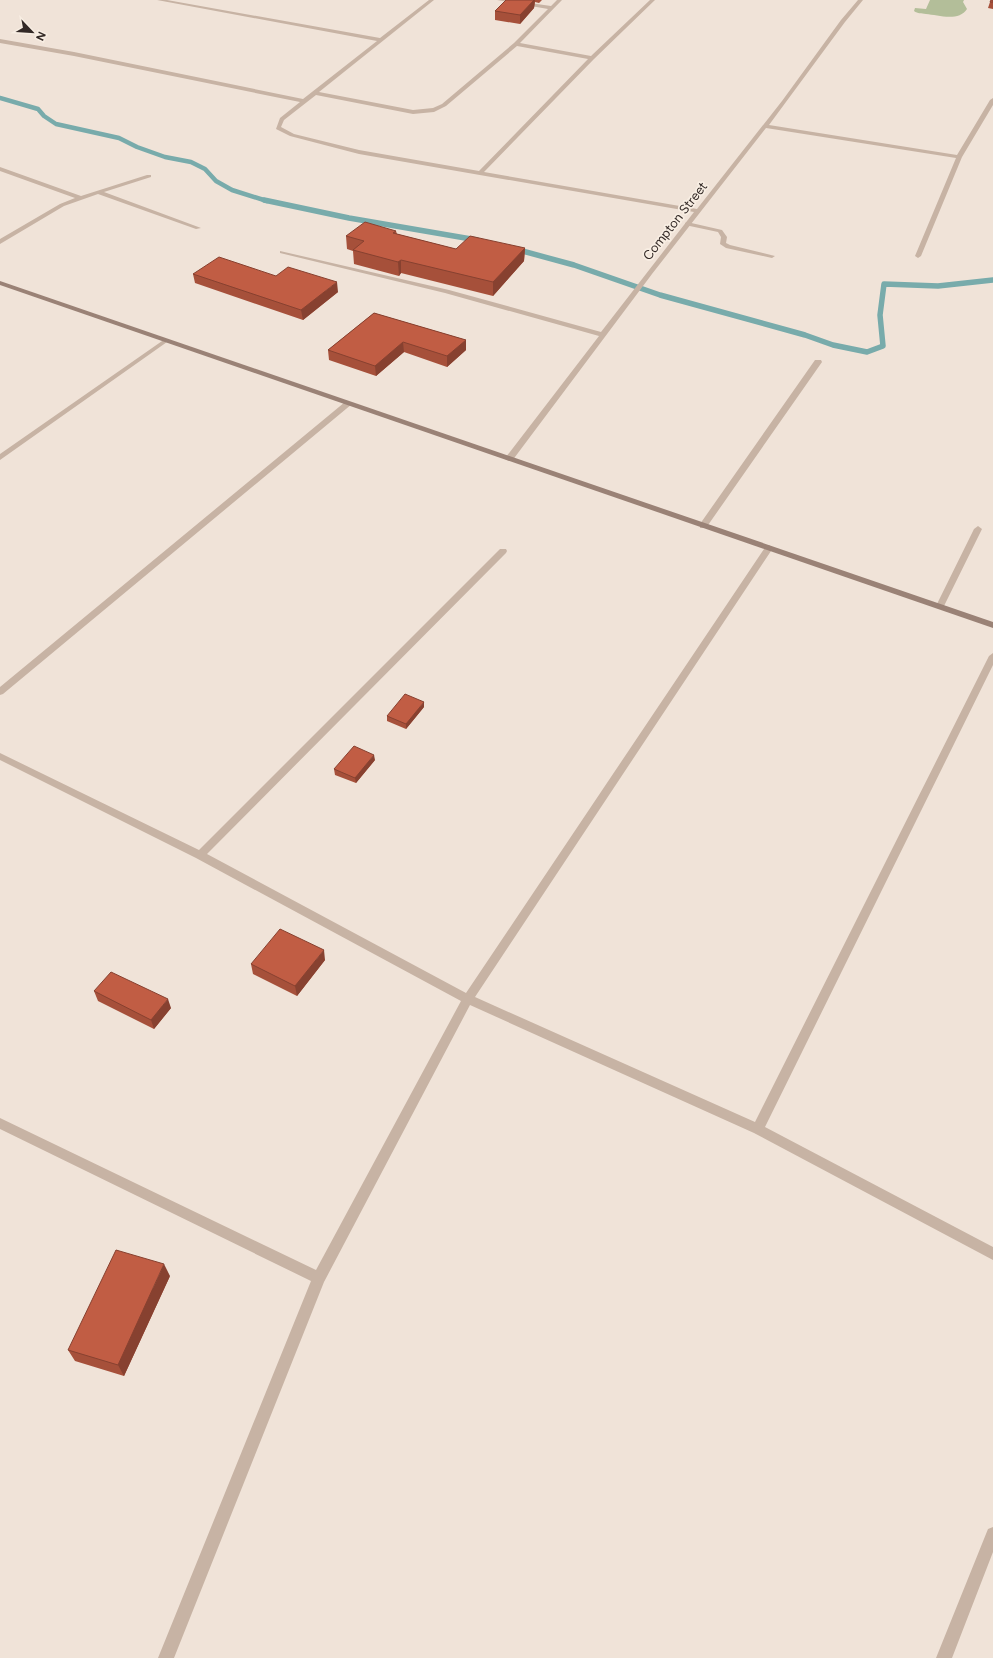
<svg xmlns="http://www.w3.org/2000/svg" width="993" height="1658" font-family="Figtree,sans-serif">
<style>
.green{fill:#b3be99}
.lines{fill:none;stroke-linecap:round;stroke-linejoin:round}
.stream-far1{stroke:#78abab;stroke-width:4.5}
.stream{stroke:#78abab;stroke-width:5.5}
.lane{fill:#c7b3a4;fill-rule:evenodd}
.street{fill:#c7b3a4;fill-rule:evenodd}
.secondary{fill:#9a8276;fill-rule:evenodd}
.wall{fill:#a6503a}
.shaded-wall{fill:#874130}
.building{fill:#c15d44;stroke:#874130}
.labels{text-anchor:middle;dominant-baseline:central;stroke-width:3.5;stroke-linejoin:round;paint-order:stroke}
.far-street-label{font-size:13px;fill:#332926;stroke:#f8eee3}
</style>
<rect width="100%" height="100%" fill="#f0e3d8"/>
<path class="green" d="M930,0H964L963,2L967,9C959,22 938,15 926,14C921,13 918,14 914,11L915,8L926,9Z"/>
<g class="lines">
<path class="stream-far1" d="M0,98L38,109L44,116L56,124L119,138L137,147L165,157L191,162L205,169L216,181L232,190L267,201"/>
<path class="stream" d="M264,200L349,218L477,240
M515,249L574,265L660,295L805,335L833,345L867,352L883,346L880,315L884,284L938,286L993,280"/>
<path class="lane" d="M687,222L722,230L727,237L726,243L730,245L775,256L772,258L726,248L720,244L721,237L718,232L685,225V223Z"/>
<path class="street" d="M157,0H167L380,38L429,0H434L319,92L413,110L433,108L442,104L514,43L548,9L497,0H509L551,6L557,0H562L520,43L591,56L650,0H655L594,59L484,172L697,209L782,101L841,20L858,0H863L845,22L769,125L957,155L990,100L993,98V105L962,157L921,256L918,258L915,256L956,158L766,128L652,274L512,461H509L505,459L506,457L599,336L445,293L280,253V251L449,290L601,332L694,212L359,154L290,136L276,129L280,118L300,102L74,56L0,43V39L74,52L303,99L377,41ZM517,46L588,59L479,171L359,150L294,134L281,127L284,120L316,95L413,114L434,112L446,106Z
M0,167L81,196L147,175H151V177L104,192L201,228L196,229L98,194L64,206L0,244V239L60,204L75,198L0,171Z
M165,339L168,341L167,342L0,460V454Z
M815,360H821L822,362L706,528H700V524Z
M345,402H351L352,404L3,694L0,695V687Z
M978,526L982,529L944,606L943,608H937L936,606L974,529Z
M769,545L773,548L475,997L755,1122L989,656L993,653V665L765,1127L993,1247V1260L754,1133L470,1005L324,1282L174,1658H158L311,1281L0,1129V1118L316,1270L461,1001L196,858L0,760V753L199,850L500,549H506L507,551L506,553L207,854L466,993L766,546Z
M993,1527V1552L952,1658H936L988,1529Z"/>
<path class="secondary" d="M0,281L993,622V628L0,285Z"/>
</g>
<path class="wall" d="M506,0H542L539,3L535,2L534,8L520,24L495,20V11Z
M993,0V9L988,8L990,2Z
M396,231L397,234L456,249L525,248L524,261L493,296L401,273L399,276L354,264L353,251L347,249L346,236Z
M193,274L338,292L303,320L195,283Z
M374,313L466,340V350L447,367L404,352L376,376L329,360L328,350Z
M424,707L406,729L387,721V716Z
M375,760L356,783L335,775L334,769Z
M325,960L297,996L253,974L251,964Z
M94,991L171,1008L154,1029L98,1001Z
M170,1276L124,1376L75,1361L68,1350Z"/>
<path class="shaded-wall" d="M534,0H535L534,8L520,24V15Z
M525,248L524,261L493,296V282Z
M401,260V273L399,276L398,262Z
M337,282L338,292L303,320L301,310Z
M466,340V350L447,367V356Z
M403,342L404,352L376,376L375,366Z
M424,702V707L406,729V724Z
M374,755L375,760L356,783L355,778Z
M324,950L325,960L297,996L295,986Z
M168,999L171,1008L154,1029L151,1020Z
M164,1264L170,1276L124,1376L118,1365Z"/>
<path class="building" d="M506,0H534L520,15L495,11Z
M991,0H993V2H990Z
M365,222L396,231L393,233L456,249L470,236L525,248L493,282L401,260L398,262L353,250L364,241L346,236Z
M219,257L276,276L288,267L337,282L301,310L193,274Z
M374,313L466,340L447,356L403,342L375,366L328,350Z
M405,694L424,702L406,724L387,716Z
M354,746L374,755L355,778L334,769Z
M280,929L324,950L295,986L251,964Z
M111,972L168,999L151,1020L94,991Z
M116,1250L164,1264L118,1365L68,1350Z"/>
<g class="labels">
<g class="far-street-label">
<text transform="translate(675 221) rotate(-52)">Compton Street</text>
</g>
</g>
<g transform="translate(32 32) rotate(115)" stroke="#f8eee3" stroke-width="3" paint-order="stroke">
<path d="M0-3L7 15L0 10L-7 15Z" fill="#332926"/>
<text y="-6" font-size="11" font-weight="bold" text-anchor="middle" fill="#332926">N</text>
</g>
</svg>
